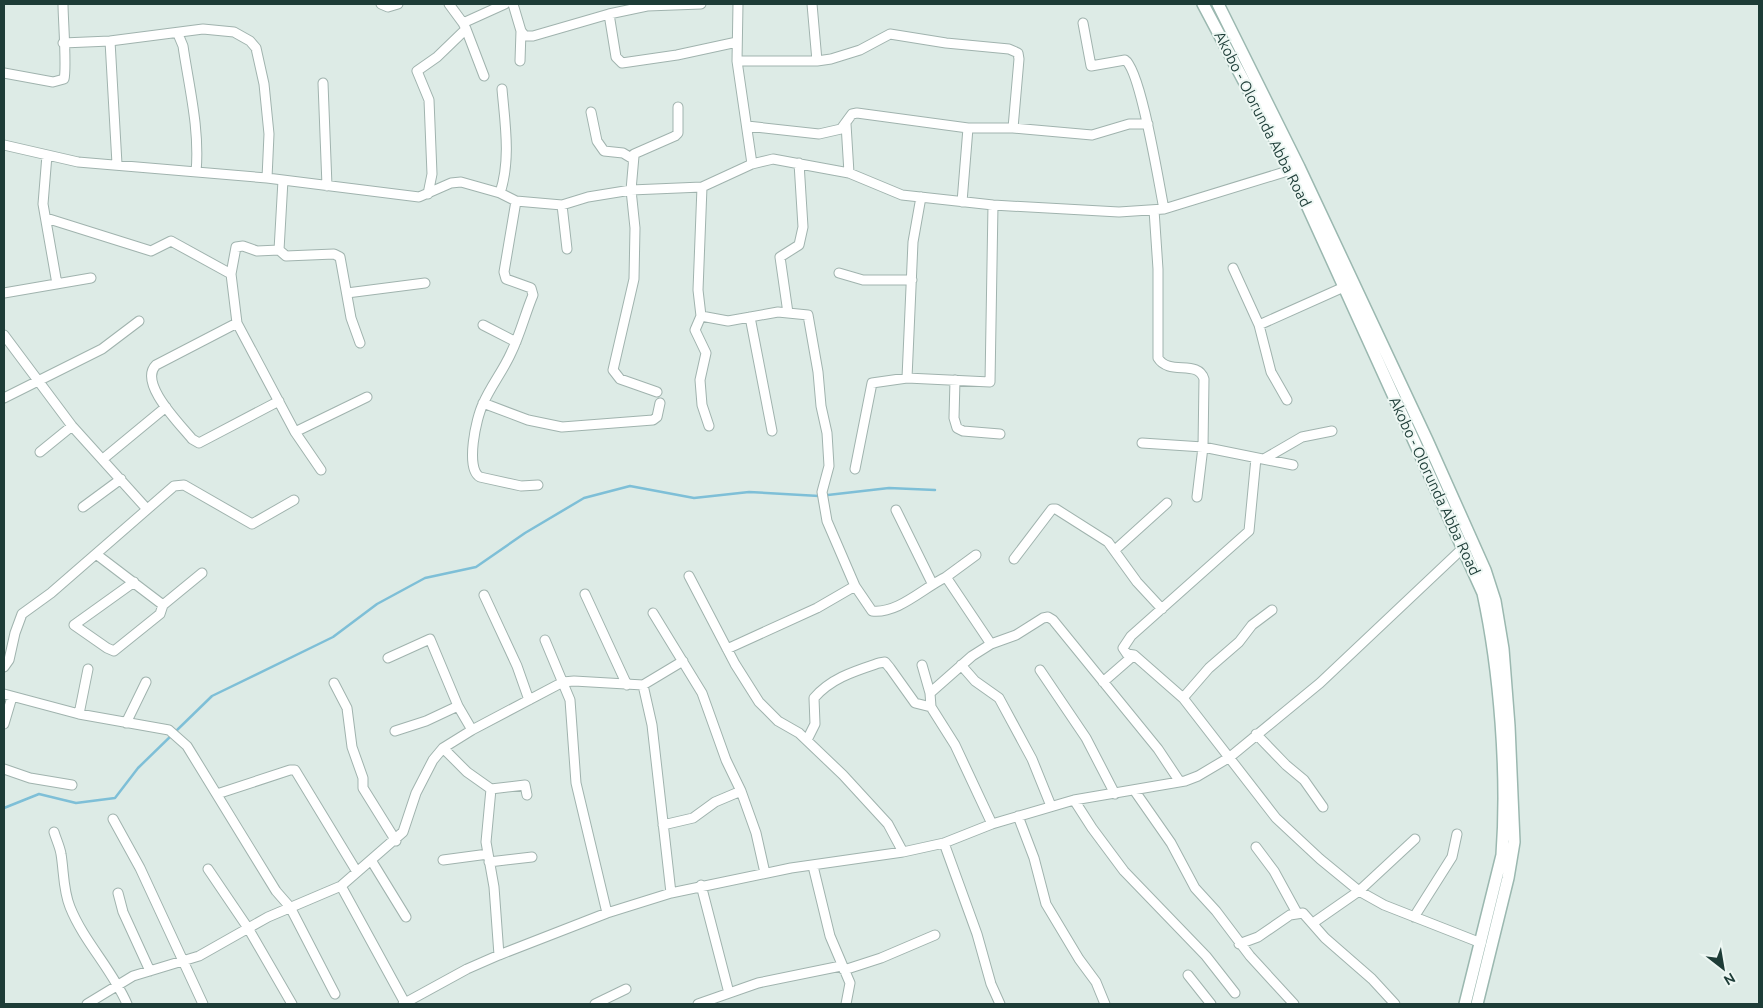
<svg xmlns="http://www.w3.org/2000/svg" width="1763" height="1008" font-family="Ubuntu,sans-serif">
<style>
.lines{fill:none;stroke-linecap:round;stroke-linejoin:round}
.stream{stroke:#7ebfd7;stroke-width:2.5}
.street-casing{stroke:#a0b3ae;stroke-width:11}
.secondary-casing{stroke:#9bb8b0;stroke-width:14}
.street{stroke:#fff;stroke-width:9}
.secondary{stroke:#fff;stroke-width:11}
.labels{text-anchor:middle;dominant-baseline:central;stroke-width:4;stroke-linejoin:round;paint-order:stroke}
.street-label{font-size:15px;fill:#1d3c37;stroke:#edf7f3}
</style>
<rect width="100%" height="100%" fill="#ddebe6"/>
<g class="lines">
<path class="stream" d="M4,808L39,794L76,803L115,798L138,768L212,696L333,637L377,604L425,578L476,567L525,533L584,498L630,486L694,498L749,492L819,496L889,488L935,490"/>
<g class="street-casing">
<path id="street" d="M381,4L388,7L398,4
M449,4L463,23
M513,4L521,31L525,36H533L609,14L647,6L701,4
M738,4L737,61L752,164
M812,4L817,61
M609,14L616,57L622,63L677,55L737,42
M1083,23L1091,66L1125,60C1141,70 1159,185 1164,209
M466,29L484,76
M178,34L183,46C189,87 200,130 196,172
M110,41L117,164
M63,43L110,41L203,29L234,32L250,41L256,48L264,84L269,134L267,178
M520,61L521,31
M737,61H817L831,59L860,50L890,34L946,43L1009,49L1018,53L1019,59L1013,128
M4,73L53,82L64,79C67,69 63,18 63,4
M323,83L327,186
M591,112L597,141L604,151L623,153L633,159
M846,124L849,173
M747,126L819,134L841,129L852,114L857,113L968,128H1013L1092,135L1129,124H1148
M4,145L78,162L267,178L419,197L451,183L461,182L500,193L516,201L562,205L588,197L631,190L702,187L752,164L773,159L849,173L902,195L993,205L1119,212L1164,209L1291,170
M47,155L43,204L57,284
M283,180L279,250L286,256L334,254L340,257L351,318L360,343
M702,187L698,290L701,316L695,330L706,353L700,380L702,405L709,426
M500,193C511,159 505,124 502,89
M428,194L432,174L429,100L417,71L437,57L466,29L463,23L505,4
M516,201L504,272L506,279L531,288L533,295C525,314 520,335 511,353C503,371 490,387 483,404C476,418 465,469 480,477L521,486L538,485
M962,202L968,128
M562,205L567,249
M1154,210L1158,269V358C1169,376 1198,359 1204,379L1203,447L1197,497
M46,218L151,251L171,241L231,274
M279,250L257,251L243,246L236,247L231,274L237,323L295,432L321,470
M1233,268L1259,325L1271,372L1287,400
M839,273L863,280H912
M4,293L91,278
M347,293L425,283
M788,313L780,257L799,245L803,227L799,163
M701,316L728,321L778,312L808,315L818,372L821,406L827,433L829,466L822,492L827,521L855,586L872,611C898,614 923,588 946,577L991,644L972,656L930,693
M750,317L772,431
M237,323L156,365C138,383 180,424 192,439L199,443L279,401
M483,325L516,342
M1259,325L1344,287
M4,335L72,426L146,508
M907,378L913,242L921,197
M955,380L954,418L957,428L963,431L1000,434
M657,392L620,379L613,370L634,279L635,228L631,190L634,156V154L675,136L678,133V107
M4,398L102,349L139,321
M483,403L528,420L562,427L653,420L657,417L660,403
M295,432L367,397
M1142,443L1203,447L1293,465
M40,452L72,426
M1256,458L1249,531L1131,636L1123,648L1127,654L1134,655L1183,698L1276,818L1320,859L1359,891L1384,905L1481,943
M103,459L166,407
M1264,459L1302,437L1332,431
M855,469L872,383L907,378L990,382L993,205
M83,507L121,479
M896,510L932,583
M1115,550L1167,503
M96,554L163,605L160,614L114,651L107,648L74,625L134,582
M1014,559L1052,509H1056L1108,542L1137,582L1162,609
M689,576L735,664L759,702L778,721L799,733L843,775L888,824L903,852
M946,577L976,555
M585,594L627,685
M484,595L517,666L529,700
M163,605L202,573
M653,613L702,693L726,760L741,791L756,833L765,873
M545,640L570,700L576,783L607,913
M991,644L1016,635L1043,618L1048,617L1053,620L1158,749L1180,782
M727,649L817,608L855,586
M388,658L430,639L458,706L472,730
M922,665L930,693L931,707L955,745L992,824
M961,665L975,681L999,698L1032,759L1051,806
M4,667L9,660L15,633L22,614L51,593L174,486L184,485L252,524L294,500
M1040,670L1086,738L1115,794
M1103,682L1134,655
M334,683L347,708L352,747L363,778V788L396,841
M643,685L652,725L671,893
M4,694L79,714L169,730L187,746L276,891L290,907L335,994
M1183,698L1209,668L1239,642L1252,625L1272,610
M79,714L88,669
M126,723L146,682
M4,724L12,697
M395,731L426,721L458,706
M1256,734L1286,765L1304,780L1323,807
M807,740L815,724L814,698C831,678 855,671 879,663L885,662L890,668L915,703L931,707
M443,748L467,772L491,789L525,785L527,795
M4,769L30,778L72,785
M491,789L486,842L494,887L499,955
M1134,790L1171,843L1195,888L1216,911L1250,956L1294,1004
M217,794L290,770H295L357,872
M1074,800L1092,828L1124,871L1206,956L1235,993
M1018,816L1034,858L1046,904L1079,959L1096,982L1105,1004
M113,819L140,868L203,1004
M663,825L693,818L715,802L741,791
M54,832C56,839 60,847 61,854C64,872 63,890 70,907C84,942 112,969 127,1004
M944,843L977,934L991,984L1000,1004
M1256,847L1274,871L1297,913
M371,860L406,917
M443,860L488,854
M489,862L532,857
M813,866L830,936L850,983L846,1004
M208,869L248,928L292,1004
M701,885L729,993
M341,886L405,1003
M118,893L123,912L150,971
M1414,917L1452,857L1457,834
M1313,923L1359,891L1415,839
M1239,944L1258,937L1290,915L1303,913L1325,938L1372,979L1395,1004
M844,970L881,958L935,935
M1188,975L1211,1004
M87,1004L133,976L199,956L268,917L341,886L403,832L416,793L433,760L443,748L472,730L563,682L574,681L643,685L683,661
M403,1004L467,969L499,955L607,913L671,893L791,868L903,852L944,843L992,824L1074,800L1185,781L1198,776L1230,757L1320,683L1463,548
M595,1004L626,989
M698,1004L758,983L841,966"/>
</g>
<g class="secondary-casing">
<path id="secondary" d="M1203,4L1291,170L1483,593C1500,671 1508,775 1502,855L1465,1004
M1218,4L1299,167L1427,440L1485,570L1495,601L1503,649L1509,726L1514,842L1508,878L1477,1004"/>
</g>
<use href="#street" class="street"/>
<use href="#secondary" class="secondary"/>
</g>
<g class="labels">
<g class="street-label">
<text transform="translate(1263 119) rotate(63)">Akobo - Olorunda Abba Road</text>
<text transform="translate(1435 486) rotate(65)">Akobo - Olorunda Abba Road</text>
</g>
</g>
<rect width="1763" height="1008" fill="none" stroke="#1d3c37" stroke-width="10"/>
<g transform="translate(1723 968) rotate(149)" stroke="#edf7f3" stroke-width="4" paint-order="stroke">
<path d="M0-4L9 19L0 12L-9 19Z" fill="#1d3c37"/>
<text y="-8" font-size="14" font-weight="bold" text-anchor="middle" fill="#1d3c37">N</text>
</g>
</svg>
